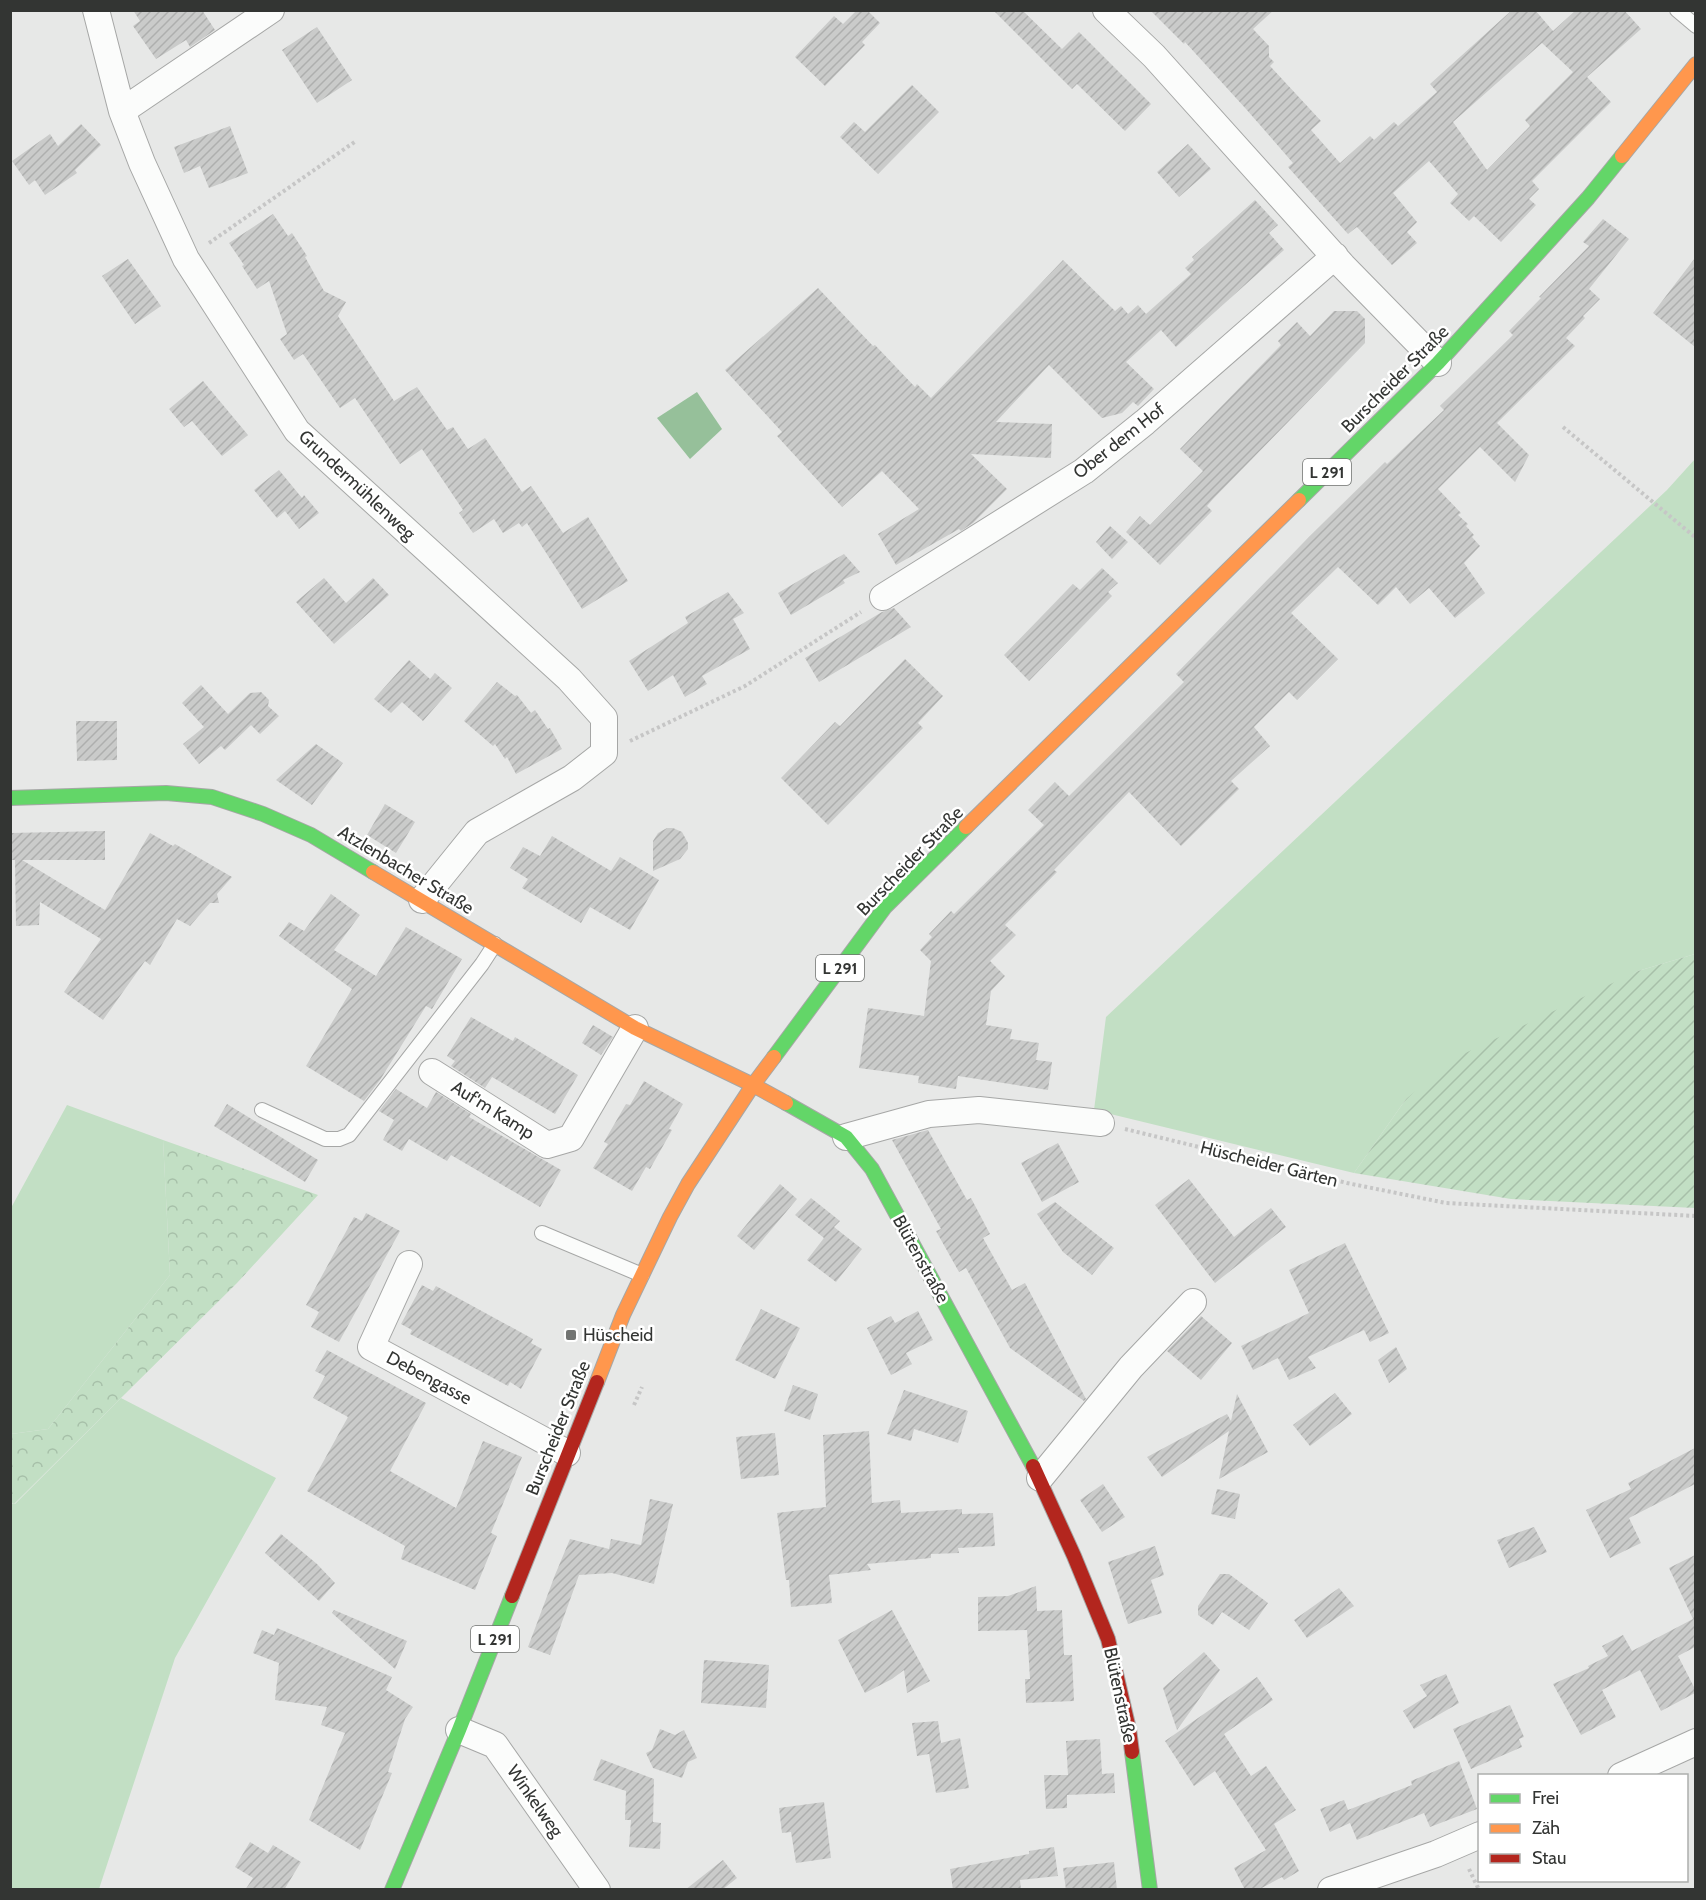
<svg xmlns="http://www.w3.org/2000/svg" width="1706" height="1900" font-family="Cabin,sans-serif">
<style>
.green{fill:#c2dfc4}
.forest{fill:url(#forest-crowns)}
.garden{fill:url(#garden-furrows)}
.water{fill:#96c09a}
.building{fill:url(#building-hatch);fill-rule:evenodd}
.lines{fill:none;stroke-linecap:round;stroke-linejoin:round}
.lane-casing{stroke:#a6a7a6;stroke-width:16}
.street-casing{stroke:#a6a7a6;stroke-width:28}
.fast-casing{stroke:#a6a7a6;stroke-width:16}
.slow-casing{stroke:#a6a7a6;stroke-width:16}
.jam-casing{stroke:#a6a7a6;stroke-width:16}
.path{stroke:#c6c6c6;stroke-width:4;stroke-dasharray:3 3;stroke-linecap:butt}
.lane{stroke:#fbfcfb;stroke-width:14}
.street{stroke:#fbfcfb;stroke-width:26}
.fast{stroke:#63d668;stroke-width:14}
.slow{stroke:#ff974d;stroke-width:14}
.jam{stroke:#b3261e;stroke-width:14}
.poi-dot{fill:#727472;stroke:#fff;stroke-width:2}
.labels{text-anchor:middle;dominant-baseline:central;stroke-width:5;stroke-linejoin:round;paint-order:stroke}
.shield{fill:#fff;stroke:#707270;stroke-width:1.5}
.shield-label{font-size:16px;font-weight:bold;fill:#333533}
.street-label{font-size:18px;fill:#333533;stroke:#fff}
.poi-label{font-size:18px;fill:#333533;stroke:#fff;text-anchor:start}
</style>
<defs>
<pattern id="forest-crowns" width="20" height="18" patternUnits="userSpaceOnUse" patternTransform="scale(1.5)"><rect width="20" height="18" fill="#c2dfc4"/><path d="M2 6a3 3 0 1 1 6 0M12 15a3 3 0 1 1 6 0" fill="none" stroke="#a7c0a9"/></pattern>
<pattern id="garden-furrows" width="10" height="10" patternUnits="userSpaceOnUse" patternTransform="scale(1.5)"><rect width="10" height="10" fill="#c2dfc4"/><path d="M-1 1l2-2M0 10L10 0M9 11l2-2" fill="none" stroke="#a7c0a9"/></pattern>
<pattern id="building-hatch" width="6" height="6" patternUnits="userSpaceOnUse" patternTransform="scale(1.5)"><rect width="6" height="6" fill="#cacbca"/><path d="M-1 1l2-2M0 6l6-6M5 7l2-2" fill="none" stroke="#aeafae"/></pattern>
</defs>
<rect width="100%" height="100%" fill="#e7e8e7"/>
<path class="green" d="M1695,459V954L1638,971L1406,1099L1354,1173L1094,1110L1106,1017L1667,490Z
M67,1105L163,1140L170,1275L48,1429L11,1434V1208Z
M121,1398L276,1478L175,1658L99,1889H11L10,1503L15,1504Z"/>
<path class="forest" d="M163,1140L318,1195L237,1283L14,1504L11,1502V1434L48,1429L170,1275Z"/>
<path class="garden" d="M1695,954V1208L1511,1199L1354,1173L1406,1099L1459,1056L1638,971Z"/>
<path class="water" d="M697,392L722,429L690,459L657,418Z"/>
<path class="building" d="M133,10H202L215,30L190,47L186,40L156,59L133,26L140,21Z
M857,10H867L880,23L862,42L865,45L825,86L795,57L834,16L843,24Z
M993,10H1022L1062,49L1079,32L1151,104L1125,131L1077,84L1072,89Z
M1150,10H1274L1253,29L1269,46V57L1274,62L1270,66L1321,121L1311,130L1340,163L1370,136L1374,140L1394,122L1398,126L1437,92L1430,84L1512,10H1535L1553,31L1576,10H1624L1641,29L1587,77L1611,102L1532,181L1539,189L1529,199L1536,205L1501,242L1474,216L1469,221L1450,203L1458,194L1429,161L1393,193L1417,222L1407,232L1417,243L1392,265L1357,227L1348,234L1288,167L1293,163L1246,109L1185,42L1184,44ZM1542,43L1573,72L1525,120L1530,126L1487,170L1453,122Z
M317,27L352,80L317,103L282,50Z
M912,85L939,112L878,174L840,137L854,122L865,132Z
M81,124L101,145L75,170L77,173L45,195L35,180L29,185L12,161L50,134L58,146Z
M230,126L248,173L209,188L200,166L184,173L174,147Z
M1188,144L1211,169L1179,197L1157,172Z
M1255,200L1278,225L1269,233L1284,250L1176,347L1161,330L1126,362L1154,389L1138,406L1133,402L1122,413L1102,418L1049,365L996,422L1052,424L1051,458L971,454L1007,489L973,523L961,531L959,529L896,565L878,534L919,509L882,471L842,507L777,436L782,432L725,370L818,288L873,346L875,345L915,387L917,384L931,398L1063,260L1115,311L1121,306L1128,314L1138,305L1146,314L1191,274L1185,268L1194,260L1192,257Z
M273,214L288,236L292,233L307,256L305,257L324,291L346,302L338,316L394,401L417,387L447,430L453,427L468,449L485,438L522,492L531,486L563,533L588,517L628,581L582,609L527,523L522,527L519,523L503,533L494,519L473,533L459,513L463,510L422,449L400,464L355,398L340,408L303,354L294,360L280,339L287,334L269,281L257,289L242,266L244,265L229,243Z
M1603,219L1629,239L1589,289L1600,299L1583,316L1585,318L1566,338L1575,346L1497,423L1529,455L1515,482L1480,447L1438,489L1461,513L1458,515L1468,524L1466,526L1474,535L1472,537L1480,546L1464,563L1485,593L1455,618L1429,588L1410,604L1396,587L1378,605L1338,567L1291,613L1338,659L1297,700L1289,692L1254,727L1270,746L1231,781L1239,789L1181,846L1129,792L1054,870L1057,872L1005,925L1016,935L990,961L1005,976L991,991L986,1025L1012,1029L1010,1039L1039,1043L1036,1060L1052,1062L1048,1090L958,1076L956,1089L918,1083L919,1076L859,1068L868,1008L924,1016L931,961L920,950L932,937L929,934L951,911L954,914L1044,825L1028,810L1055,782L1069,796L1184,682L1176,674L1309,537L1385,462L1387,464L1444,410L1440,406L1513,335L1509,331L1541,298L1539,297L1589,246L1583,242Z
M1695,258V347L1653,313Z
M128,259L161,306L135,324L102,276Z
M1334,311H1357L1365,319V343L1213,499L1207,506L1212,511L1160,565L1126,532L1140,516L1150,525L1203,471L1180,449L1281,345L1278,341L1297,322L1310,336Z
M203,381L248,435L222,456L192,421L184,427L169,409Z
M279,470L302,498L304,495L319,513L299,529L285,511L277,518L254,490Z
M1110,526L1128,542L1112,559L1096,542Z
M844,554L860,572L843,580L845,583L791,615L778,593Z
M1102,568L1118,583L1108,592L1112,596L1029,681L1004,655L1073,584L1080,590Z
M324,578L346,603L373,578L389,595L334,644L296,602Z
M728,592L744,613L733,619L750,649L702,676L707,684L685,697L673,675L648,691L629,661L688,623L685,617Z
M894,608L911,627L819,682L805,658L882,612Z
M905,659L943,696L918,723L923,728L828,825L781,778L835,722L840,726Z
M409,660L430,679L435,673L452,688L423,721L402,702L391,713L374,699Z
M497,682L515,696L517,695L531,713L535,710L548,729L550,728L562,749L516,774L507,757L505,759L495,744L493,746L464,721Z
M201,685L228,714L250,693L261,692L269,700L268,706L279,716L260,734L251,725L225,750L221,746L199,764L183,744L204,727L182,703Z
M76,721H117V760L77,761Z
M316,744L343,763L312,805L276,780Z
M385,804L415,822L396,853L367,835Z
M667,828H673L682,832L688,843V849L680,859L653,871V841L658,833Z
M105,831V860H22L105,910L150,833L173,846L175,844L232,877L217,894L219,903H210L190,926L177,919L150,965L145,961L103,1020L64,992L101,939L40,902L39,925L16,926L15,860H11L10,833Z
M552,836L611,871L620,857L659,880L630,930L590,907L581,923L522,888L528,879L510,868L523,847L540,856Z
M331,894L360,915L334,950L376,976L406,927L462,959L432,1009L426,1006L380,1080L364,1101L306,1066L352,989L279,936L289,922L304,931Z
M471,1017L513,1041L515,1037L578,1075L555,1114L492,1077L485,1088L451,1066L455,1061L447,1056Z
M593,1025L613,1037L601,1055L582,1043Z
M644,1081L683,1104L669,1129L672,1130L650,1169L646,1167L632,1191L593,1168L608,1144L604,1142L626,1104L630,1105Z
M396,1089L427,1108L436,1092L471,1114L469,1117L561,1170L540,1207L451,1155L447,1161L409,1139L402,1151L383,1140L394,1120L379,1111Z
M227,1104L318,1160L305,1182L214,1126Z
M928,1130L967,1200L971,1198L990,1234L983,1238L1012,1290L1025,1283L1086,1399L1084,1401L1010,1348L966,1268L959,1272L936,1231L941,1229L892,1140Z
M1058,1143L1079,1182L1042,1202L1021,1163Z
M1189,1179L1234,1237L1271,1208L1286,1227L1215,1283L1155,1205Z
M780,1184L797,1199L754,1250L737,1236Z
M811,1198L840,1221L834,1227L862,1249L836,1282L807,1260L824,1238L795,1215Z
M1055,1202L1114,1248L1092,1275L1063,1252L1037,1214Z
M366,1213L400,1231L339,1342L311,1327L319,1312L306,1305L354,1217L362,1221Z
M1345,1243L1389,1333L1370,1342L1364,1330L1308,1357L1316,1368L1289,1380L1278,1358L1253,1370L1241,1346L1309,1313L1289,1270Z
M422,1285L433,1291L436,1286L533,1339L531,1343L542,1349L521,1389L510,1382L508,1386L435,1347L410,1334L412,1330L401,1324Z
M761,1309L800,1328L775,1379L735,1360Z
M918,1311L933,1340L906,1353L912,1364L891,1375L867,1328L891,1316L895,1323Z
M1201,1316L1232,1343L1201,1380L1167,1351Z
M1396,1347L1407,1369L1389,1383L1378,1360Z
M327,1350L426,1403L390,1471L456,1508L483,1441L522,1457L491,1533L497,1536L475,1590L401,1559L405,1546L307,1491L348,1417L313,1398L325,1376L315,1371Z
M793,1385L818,1394L810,1420L784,1411Z
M904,1390L968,1411L958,1443L914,1429L911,1441L887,1434Z
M1335,1393L1352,1414L1310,1446L1293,1425Z
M1237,1394L1268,1452L1219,1479L1229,1431L1162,1477L1147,1457L1227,1414L1231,1421Z
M869,1431L872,1503L900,1500L901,1513L962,1509V1514L993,1513L995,1546L958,1548L959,1553L931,1554V1558L867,1564L871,1570L829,1575L832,1603L791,1607L789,1580H786L777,1513L826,1507L823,1435Z
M775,1433L779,1475L741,1479L736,1437Z
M1695,1448V1484L1629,1518L1641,1543L1610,1558L1586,1510L1631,1489L1628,1483Z
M1103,1484L1125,1517L1102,1532L1080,1500Z
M1217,1489L1240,1494L1235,1519L1211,1514Z
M650,1499L673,1504L654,1584L612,1573L579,1575L550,1655L528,1647L555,1575L570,1539L609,1549L611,1539L641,1545Z
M1534,1527L1547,1552L1509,1568L1497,1540Z
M281,1534L317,1564L335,1583L319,1601L265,1553Z
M1155,1546L1164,1575L1151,1580L1162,1613L1128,1624L1108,1562Z
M1695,1555V1647L1678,1656L1695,1689V1693L1661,1711L1640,1670L1602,1690L1616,1717L1581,1735L1553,1684L1589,1668L1588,1666L1608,1656L1602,1646L1623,1635L1632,1651L1693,1619L1669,1568Z
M1220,1574H1229L1268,1603L1249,1630L1222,1612L1213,1625L1198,1615V1606Z
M1036,1586L1037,1611L1062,1610L1064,1655H1072L1074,1701L1026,1703L1025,1679H1030L1027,1630L978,1631V1597L1008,1596Z
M1339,1588L1354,1606L1307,1638L1294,1620Z
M334,1610L407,1641L395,1669L332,1613Z
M892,1610L930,1681L907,1693L904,1670L892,1679L865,1693L838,1640Z
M277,1628L392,1677L386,1690L413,1707L405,1719L388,1772L392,1773L360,1850L309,1820L345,1733L321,1725L327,1707L275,1700L279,1663L253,1653L262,1630L274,1635Z
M1204,1652L1220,1670L1177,1730L1163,1688Z
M704,1660L769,1665L766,1708L701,1703Z
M1446,1674L1459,1703L1414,1729L1403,1711L1427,1696L1420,1685Z
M1257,1677L1273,1700L1224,1734L1251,1776L1266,1766L1296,1810L1274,1824L1299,1871L1284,1880L1282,1877L1258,1890H1245L1234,1868L1266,1850L1215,1771L1194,1786L1165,1741Z
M1510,1705L1524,1737L1519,1739L1522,1747L1471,1769L1453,1729Z
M938,1721L941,1743L960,1738L969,1788L936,1793L929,1754L917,1756L912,1723Z
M660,1729L675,1735L684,1730L697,1758L688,1762L682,1778L653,1768L646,1753L652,1750Z
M1100,1739L1102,1774L1114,1773L1115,1793L1067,1795V1808L1046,1809L1044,1775H1068L1066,1741Z
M601,1759L654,1779L653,1822L661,1823L660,1849L629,1847L631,1820H625L626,1791L593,1780Z
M1459,1761L1477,1809L1430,1827L1424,1813L1357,1840L1350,1823L1330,1832L1320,1809L1344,1800L1348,1810L1412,1785L1411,1781Z
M824,1802L831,1858L796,1863L791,1832L782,1833L779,1808Z
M250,1842L268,1853L273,1845L301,1862L284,1890H245L253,1878L235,1867Z
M1054,1847L1058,1876L1020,1880L1021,1890H953L950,1869L1029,1854V1851Z
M723,1860L737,1878L722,1890H685Z
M1114,1862L1117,1890H1066L1063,1868Z"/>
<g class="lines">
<g class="lane-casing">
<path id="lane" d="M1677,10L1696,26
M262,1110L325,1139H339L349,1135L482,964L495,944
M542,1233L642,1275"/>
</g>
<g class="street-casing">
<path id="street" d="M96,10L122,111L142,163L186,259L297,431L569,679L604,718V753L572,778L477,832L422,900
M1106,10L1154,56L1343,266L1438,363
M122,111L271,10
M883,597L1084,471L1145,422L1335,256
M432,1072L547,1145L571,1138L635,1028
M846,1137L929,1114L979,1110L1101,1123
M409,1264L371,1347L567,1453
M1040,1478L1131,1367L1193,1302
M459,1730L495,1745L597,1890
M1621,1776L1696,1742
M1331,1890L1436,1854L1480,1835"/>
</g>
<g class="fast-casing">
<path id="fast" d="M1299,500L1438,363L1588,198L1622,156
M10,798L166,793L212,797L263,814L311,835L373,872
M774,1057L885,907L966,827
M786,1103L846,1137L872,1169L1033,1466
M1132,1752L1150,1890
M392,1890L459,1730L512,1596"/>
</g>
<g class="slow-casing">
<path id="slow" d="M1622,156L1696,64
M966,827L1299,500
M373,872L635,1028L753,1085L786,1103
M597,1382L623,1315L670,1217L688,1184L753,1085L774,1057"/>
</g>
<g class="jam-casing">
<path id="jam" d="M1033,1466L1074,1556L1108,1639L1129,1729L1132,1752
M512,1596L597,1382"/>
</g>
<path class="path" d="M209,243L356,141
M1563,427L1696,538
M630,741L745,686L861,612
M1125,1129L1347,1183L1446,1203L1696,1216
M634,1405L642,1387
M1469,1869L1479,1890"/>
<use href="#lane" class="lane"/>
<use href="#street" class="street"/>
<use href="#fast" class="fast"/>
<use href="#slow" class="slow"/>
<use href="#jam" class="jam"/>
</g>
<rect class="poi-dot" x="565" y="1329" width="12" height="12" rx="3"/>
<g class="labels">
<g class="shield">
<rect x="1303" y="459" width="48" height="26" rx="4.5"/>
<rect x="816" y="955" width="48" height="26" rx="4.5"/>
<rect x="471" y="1626" width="48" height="26" rx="4.5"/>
</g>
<g class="shield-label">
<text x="1327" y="472">L 291</text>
<text x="840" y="968">L 291</text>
<text x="495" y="1639">L 291</text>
</g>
<g class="street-label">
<text transform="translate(1395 379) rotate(-45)">Burscheider Straße</text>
<text transform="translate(1119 441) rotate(-38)">Ober dem Hof</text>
<text transform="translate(357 485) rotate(43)">Grundermühlenweg</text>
<text transform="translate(910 861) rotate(-46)">Burscheider Straße</text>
<text transform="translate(406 870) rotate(31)">Atzlenbacher Straße</text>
<text transform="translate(493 1110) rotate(32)">Auf'm Kamp</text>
<text transform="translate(1269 1164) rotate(14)">Hüscheider Gärten</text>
<text transform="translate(921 1259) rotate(61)">Blütenstraße</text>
<text transform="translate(429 1378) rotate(28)">Debengasse</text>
<text transform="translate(558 1428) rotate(-68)">Burscheider Straße</text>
<text transform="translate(1120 1695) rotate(78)">Blütenstraße</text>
<text transform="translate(535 1801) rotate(55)">Winkelweg</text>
</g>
<g class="poi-label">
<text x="583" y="1335">Hüscheid</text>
</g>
</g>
<rect width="1706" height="1900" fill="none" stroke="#333533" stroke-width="24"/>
<rect x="1478" y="1774" width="210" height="108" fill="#ffffff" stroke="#adaead" stroke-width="1.5"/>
<rect x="1490" y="1794" width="30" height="9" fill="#63d668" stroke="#adaead" stroke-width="1.5"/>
<text x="1532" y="1804" font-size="18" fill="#333533">Frei</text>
<rect x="1490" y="1824" width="30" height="9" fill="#ff974d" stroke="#adaead" stroke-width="1.5"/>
<text x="1532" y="1834" font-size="18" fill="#333533">Zäh</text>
<rect x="1490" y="1854" width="30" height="9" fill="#b3261e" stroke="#adaead" stroke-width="1.5"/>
<text x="1532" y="1864" font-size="18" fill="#333533">Stau</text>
</svg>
